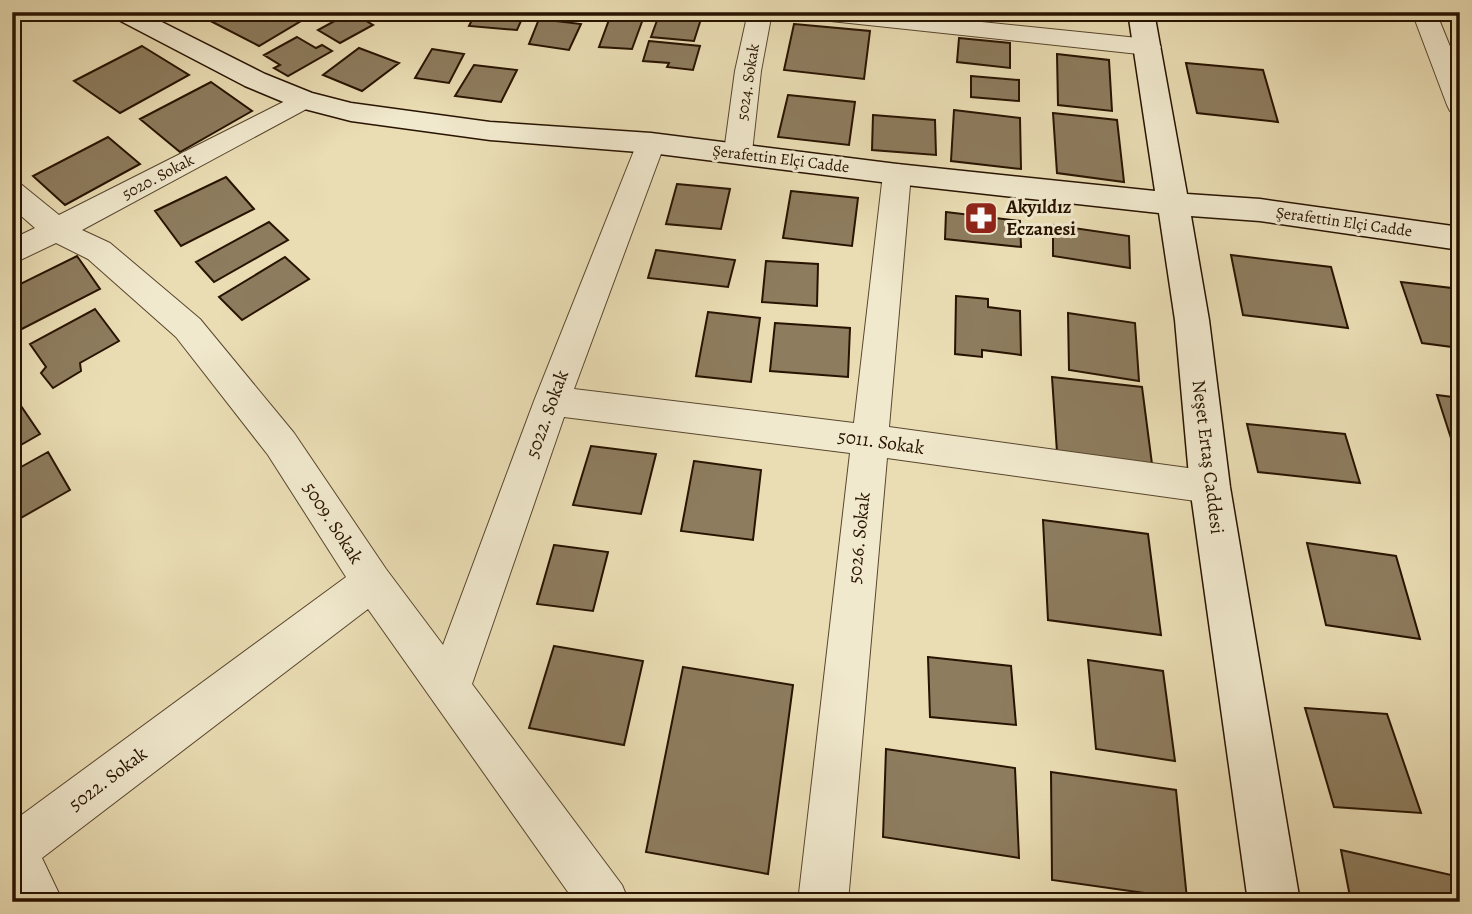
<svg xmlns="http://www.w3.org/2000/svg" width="1472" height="914" font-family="Alegreya,serif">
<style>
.building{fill:#8d7c5e;stroke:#281300;stroke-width:2}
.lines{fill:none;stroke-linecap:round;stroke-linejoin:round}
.street-casing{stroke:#58462d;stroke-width:2}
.secondary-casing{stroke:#281300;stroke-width:3}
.street{fill:#f1e9ce;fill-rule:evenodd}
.secondary{fill:#f1e9ce;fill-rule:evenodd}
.labels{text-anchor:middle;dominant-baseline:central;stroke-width:6;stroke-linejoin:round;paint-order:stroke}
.far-street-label{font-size:16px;fill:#281300;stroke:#f1e9ce}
.poi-label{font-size:19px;font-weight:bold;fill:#281300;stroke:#f1e9ce;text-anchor:start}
.street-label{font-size:19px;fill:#281300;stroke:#f1e9ce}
</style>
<rect width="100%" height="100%" fill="#eaddb4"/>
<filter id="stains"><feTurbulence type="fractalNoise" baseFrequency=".00286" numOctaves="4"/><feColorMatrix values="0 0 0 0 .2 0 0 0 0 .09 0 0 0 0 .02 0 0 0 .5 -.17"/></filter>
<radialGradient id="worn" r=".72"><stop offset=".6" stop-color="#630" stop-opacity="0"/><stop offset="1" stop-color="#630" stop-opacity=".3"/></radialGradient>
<path class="building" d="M193,12H305L311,15L259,46Z
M351,12L373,25L340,43L318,30Z
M431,12L428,15L420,14L414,20L384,13Z
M471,12H525L517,30L469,26L475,14Z
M659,15L701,19L694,41L651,37Z
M610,17L643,19L632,49L599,47Z
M539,19L581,24L569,50L529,44Z
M794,24L870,31L864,79L784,70Z
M297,37L316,48L322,45L332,51L288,76L274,68L280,65L264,55Z
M959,38L1010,43V68L957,62Z
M649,41L700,46L693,70L667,67L669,63L643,61Z
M142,46L189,75L120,113L74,81Z
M359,48L399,63L362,91L323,75Z
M432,49L464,54L449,83L415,78Z
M1057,54L1109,60L1112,111L1058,105Z
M1186,63L1263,70L1278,122L1197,113Z
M474,65L517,70L501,102L455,96Z
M971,76L1019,80V101L971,97Z
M211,82L252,111L180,152L140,119Z
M788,95L855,102L849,145L778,137Z
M954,110L1020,118L1021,169L951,161Z
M1053,113L1117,120L1124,182L1057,173Z
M873,115L935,120L936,155L872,150Z
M108,137L140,164L65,205L33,176Z
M226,177L254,209L181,246L155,211Z
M677,184L730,189L721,229L666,224Z
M791,191L858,198L852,246L783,238Z
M946,212L1020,221L1021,247L945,239Z
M269,222L288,240L214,282L196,262Z
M1053,225L1129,236L1130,268L1053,256Z
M656,250L735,260L728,287L648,278Z
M1231,255L1331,267L1348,328L1243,315Z
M77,256L100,289L12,334V288Z
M285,257L309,279L242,320L219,297Z
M766,261L818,264L817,306L762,302Z
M1401,282L1460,289V348L1422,343Z
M956,296L988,299V307L1020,311L1021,355L982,350V357L955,354Z
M95,309L119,341L80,363L81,371L53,388L41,373L46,367L30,344Z
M708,312L760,318L751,382L696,376Z
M1068,313L1135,323L1139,381L1069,370Z
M775,323L850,328L848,377L770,371Z
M1052,377L1142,387L1152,464L1057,452Z
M1437,395L1460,398V466Z
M17,400L40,434L12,450V403Z
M1247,424L1345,434L1360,483L1258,472Z
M591,446L656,454L641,514L573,505Z
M48,452L70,490L12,523V472Z
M694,461L761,470L753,540L681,531Z
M1043,520L1148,534L1161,635L1048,620Z
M1307,543L1396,556L1420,639L1326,625Z
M554,545L608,552L593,611L537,604Z
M554,646L643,661L624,745L529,728Z
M928,657L1011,666L1016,725L930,717Z
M1088,660L1163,671L1175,761L1096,749Z
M683,667L793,685L768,874L646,852Z
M1305,708L1387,714L1421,813L1334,807Z
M886,749L1015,768L1019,858L883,837Z
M1051,772L1176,790L1187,899L1052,880Z
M1341,850L1460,877V902H1351Z"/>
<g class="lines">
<g class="street-casing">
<path id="street" d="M748,12H772L761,71L752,152L748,159L738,161L728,159L724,152L735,71Z
M800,12H885L1148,39L1157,42L1161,47L1157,52L1148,55L812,19L803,17Z
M1412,12H1436L1460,71V113L1450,111L1447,105Z
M303,92L312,94L316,100L312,106L82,230L110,243L200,319L294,433L386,569L443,645L534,401L637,143L641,137L651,134L661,137L665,143L574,389L854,423L883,174L887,167L897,164L907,167L911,174L889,427L1210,471L1223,475L1229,487L1223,499L1210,503L887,458L848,902H798L850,453L564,417L472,684L622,885L629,902H575L368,609L42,858L63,902H13L12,822L346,577L268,455L176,337L88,259L56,243L12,264V239L35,228L12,208V182L22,185L59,215Z"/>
</g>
<g class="secondary-casing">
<path id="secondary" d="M109,12H142L265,74L312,93L351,103L490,122L651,133L897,164L1155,191L1128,12H1154L1187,194L1260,199L1460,227V250L1260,221L1191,216L1209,320L1230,487L1300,902H1248L1190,487L1175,320L1159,213L897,184L651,153L490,140L351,121L293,106L245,86L113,17Z"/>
</g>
<use href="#street" class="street"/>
<use href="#secondary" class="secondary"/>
</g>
<defs>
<g id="pharmacy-square" transform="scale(1.75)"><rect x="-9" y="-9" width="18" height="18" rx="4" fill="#8f2418" stroke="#f1e9ce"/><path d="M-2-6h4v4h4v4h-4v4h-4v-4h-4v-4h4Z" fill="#fff"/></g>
</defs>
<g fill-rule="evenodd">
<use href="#pharmacy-square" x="981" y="218"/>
</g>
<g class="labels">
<g class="far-street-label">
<text transform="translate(748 82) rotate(-81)">5024. Sokak</text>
<text transform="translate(781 159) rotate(7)">Şerafettin Elçi Cadde</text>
<text transform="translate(158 177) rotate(-28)">5020. Sokak</text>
<text transform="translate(1344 222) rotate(8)">Şerafettin Elçi Cadde</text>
</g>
<g class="poi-label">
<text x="1006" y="207">Akyıldız<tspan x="1006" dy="22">Eczanesi</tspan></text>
</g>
<g class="street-label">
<text transform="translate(547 414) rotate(-70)">5022. Sokak</text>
<text transform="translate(881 442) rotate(8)">5011. Sokak</text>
<text transform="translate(1208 457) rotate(83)">Neşet Ertaş Caddesi</text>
<text transform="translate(333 523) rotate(57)">5009. Sokak</text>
<text transform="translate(859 538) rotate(-84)">5026. Sokak</text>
<text transform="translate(108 779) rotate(-37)">5022. Sokak</text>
</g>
</g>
<rect width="1472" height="914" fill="none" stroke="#eaddb4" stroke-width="42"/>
<rect x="14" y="14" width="1444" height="886" fill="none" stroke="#281300" stroke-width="3.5"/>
<rect x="21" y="21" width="1430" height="872" fill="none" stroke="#281300" stroke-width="2"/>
<rect width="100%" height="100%" filter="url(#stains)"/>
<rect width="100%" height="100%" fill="url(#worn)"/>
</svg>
